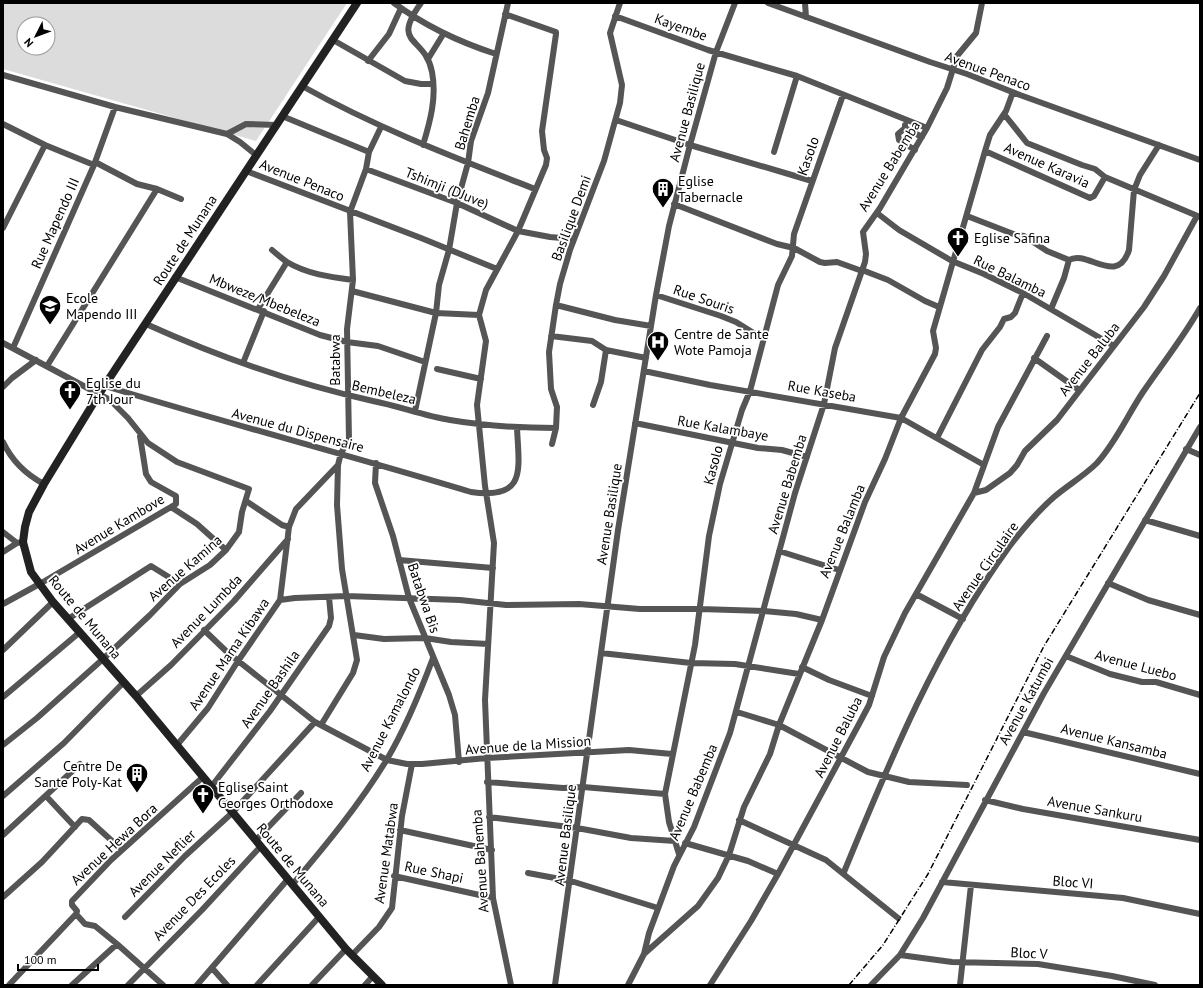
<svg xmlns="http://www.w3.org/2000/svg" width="1203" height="988" font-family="'PT Sans',sans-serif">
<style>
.green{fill:#dcdcdc;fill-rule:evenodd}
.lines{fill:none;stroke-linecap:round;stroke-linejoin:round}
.minor{stroke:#555;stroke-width:6}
.secondary{stroke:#222;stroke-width:8}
.rail{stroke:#000;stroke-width:1.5;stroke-dasharray:6 2 1 2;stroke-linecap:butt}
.labels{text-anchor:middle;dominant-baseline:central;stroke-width:3.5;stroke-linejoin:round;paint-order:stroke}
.street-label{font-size:14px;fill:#000;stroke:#fff}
.poi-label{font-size:14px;fill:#000;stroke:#fff;text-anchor:start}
</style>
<rect width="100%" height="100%" fill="#fff"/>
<path class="green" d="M3,3H347L256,141L3,69ZM24,24H48V48H24Z"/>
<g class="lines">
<path class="minor" d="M394,3C425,26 459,42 496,54
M421,3C390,46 425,35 432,72C437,97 430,122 423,145
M768,3L930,62L967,74L1020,95L1200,160
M805,3L806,17
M505,14L556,32V34L542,131L544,150L547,158L546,165L518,231L486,290L479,315L486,341L477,405L485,486L494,543L485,700L493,898L511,985
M615,16L708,50L797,76L927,128
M333,40L405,81L421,84H433
M428,59L444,33
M368,61L389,34L401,8
M3,75L115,107L227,134L240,142L256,155
M302,86C377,128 456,158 535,189
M1004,114L1027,143L1082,165L1095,169L1105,177
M282,116L369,152
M616,120L690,145L812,181
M3,124L45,145L94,165
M905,125V128L922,137
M905,128L898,134L899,140L915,150
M227,134L246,124L277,125
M985,151L1090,198L1094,196L1105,177L1200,217
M774,152L797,76
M95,162L137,184L157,189L181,199
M366,169L457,203L518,231L550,237L574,239
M246,171L421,238L497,269
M674,204L777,244L794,248L820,262L825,263L837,262L862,271
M877,213L899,230L952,261L984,274L1023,293L1114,346
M967,216L1016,235L1024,236L1047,251L1069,260
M3,228L45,145
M272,250C277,254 281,258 287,262C307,274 330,277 353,280
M862,270L888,280L925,301L939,307
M175,277L320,335L347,342L378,346L425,362
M352,291L436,313L479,315
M656,295L721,316L736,322L763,339
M556,305L615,320L651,326
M258,309L287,262
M1051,309L1064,278L1069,260C1087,249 1117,287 1129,250L1134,190L1140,175L1159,145
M146,324C219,357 296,384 373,401C399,406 424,416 450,420C485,426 521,428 556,428
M551,336L592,341L606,350L646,358
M3,343L110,400L128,418L148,443L177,462L249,489L242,512L239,532L226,550L210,565L180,584L150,615L103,659L37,718L3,745
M13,348L94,165L115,107
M1034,358L1079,390
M243,363L264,311
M47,366L157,189
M437,369L481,379
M644,371L710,385L901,418L984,465
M105,386C226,423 349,455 471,492C527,500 519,470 517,428
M3,387L12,378L36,360
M593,405L601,382L606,350
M415,411L436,313L439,285L449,250L457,203L468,163L471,141L488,93L508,3
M635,423L758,448L782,450L807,457
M937,438L982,350L1000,327L1004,319L1011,317L1015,313L1023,293
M3,442C12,461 25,474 44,484
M552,444L556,428L557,407L551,389L549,352L556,305L560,284L570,250L604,161L620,103L622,85L610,33L620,3
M1186,449L1200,455
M376,463L375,483L393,536L409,598L449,695L455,715L459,762
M974,493L986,490L1010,473L1017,465L1025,451L1057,420L1144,307L1164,276L1197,216
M246,501L282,525L289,527
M171,507L197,524L226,550
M1145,520L1200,536
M3,532L17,543
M779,551L839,570
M3,552L17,543L23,542
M399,560L493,568
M1108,583L1148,600L1200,615
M916,594L963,619
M280,600L289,527L296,509L338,465
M3,604L43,582L176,504V496L151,482L146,474L140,436
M68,619L151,566L180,584
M204,630L227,652L315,722L387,760L407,764H422L487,758L629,750L672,754
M354,635L384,639L425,638L451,642L488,644
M3,650L53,602
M601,653L691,663L735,664L799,674
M1066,656L1110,674L1142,682H1156L1200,695
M802,667L829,680L872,696
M136,696L171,665L234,601L288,539
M3,697L80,632
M737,712L779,725L868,772L909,782L967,785
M321,725L353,673L357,660L342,569L337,505L338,465L341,453L349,440L347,329L353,280L350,212L366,169L369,152L381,127
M1023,732L1200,774
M177,745L208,708L238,661L280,600L295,598L346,596L460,600L506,605L579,604L640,609H700L764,611L796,614L822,620
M487,782L563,788L583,787L665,794
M211,787L270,711L329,626L331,618L329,597
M3,796L64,743L124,682
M46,796L75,827
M985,800L1023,809L1200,840
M489,817L577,828L631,838L675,841
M739,820L826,860L898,918
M400,830L492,850
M3,835L80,764
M256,840L301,793
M685,843L748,861L778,874
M679,854L669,822L665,794L695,645L709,536L720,484L742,410L750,391L778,285L792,256L794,234L843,95
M844,872C890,760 937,646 1009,547C1022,530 1038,511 1054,497C1068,485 1084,476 1097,463C1116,442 1127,416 1143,392C1162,364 1183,338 1200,308
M528,873L571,881L658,908
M394,876L493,898
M942,882L1123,898L1200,914
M292,885C326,845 359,805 386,761C405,729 420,693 433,658
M3,897L42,862L82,819L89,820L122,850
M76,914L85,924L95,926L117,944L163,985
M125,917L185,856L232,813L315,722
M644,954L698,906L718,878L729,855L744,807L770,754L779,725L822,620L865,502L885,459L901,418L935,354L936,348L933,331L985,151L990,135L1006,111L1013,92
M352,955L379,927L392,908L402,816L412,764
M900,955L952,962L1038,964L1112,976L1155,985
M212,968L227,985
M9,985L76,914L77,911L72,905V901L111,860L203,777
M72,985L117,944
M128,985L202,910L261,846
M197,985L288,879
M257,985L319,917
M312,985L346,949
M365,985L373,976
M555,985L618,530L656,295L669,226L690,145L716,52L735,3
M628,985L644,954L649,933L674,866L694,827L730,733L795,493L824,404L835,348L865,262L866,254L863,232L880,208L927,128L947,88L957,56L976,33L982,3
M710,985L751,921L778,874L859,724L869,705L884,657L905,613L974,493L998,427L1047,336
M871,985L900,955L923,918L1044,693L1200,427
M960,985L971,885"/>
<path class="secondary" d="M357,3L99,394L44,484L29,512L25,527L23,542L31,572L53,602L136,696L346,949L382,985"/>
<path class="rail" d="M849,985L883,945L928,874L1044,646L1200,393"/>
</g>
<defs>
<g id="building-pin" transform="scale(1.15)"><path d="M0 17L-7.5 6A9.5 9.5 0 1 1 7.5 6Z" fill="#000" stroke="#fff"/><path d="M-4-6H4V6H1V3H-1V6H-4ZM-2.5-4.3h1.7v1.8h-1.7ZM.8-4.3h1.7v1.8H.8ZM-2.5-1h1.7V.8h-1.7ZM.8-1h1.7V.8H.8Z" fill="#fff"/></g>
<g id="church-pin" transform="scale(1.15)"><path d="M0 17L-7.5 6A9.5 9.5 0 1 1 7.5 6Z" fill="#000" stroke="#fff"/><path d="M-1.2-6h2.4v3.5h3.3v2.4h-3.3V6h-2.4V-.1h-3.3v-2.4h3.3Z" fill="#fff"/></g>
<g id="school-pin" transform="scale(1.15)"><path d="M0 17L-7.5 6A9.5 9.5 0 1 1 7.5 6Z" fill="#000" stroke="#fff"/><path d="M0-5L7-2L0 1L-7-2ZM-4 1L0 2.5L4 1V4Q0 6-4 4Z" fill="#fff"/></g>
<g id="hospital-pin" transform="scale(1.15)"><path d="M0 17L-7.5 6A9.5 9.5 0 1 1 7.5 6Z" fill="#000" stroke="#fff"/><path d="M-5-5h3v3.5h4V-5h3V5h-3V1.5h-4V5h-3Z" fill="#fff"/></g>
</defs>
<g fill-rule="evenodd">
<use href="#building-pin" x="663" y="189"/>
<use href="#church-pin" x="958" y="238"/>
<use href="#school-pin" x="50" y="306"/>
<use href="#hospital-pin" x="658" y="342"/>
<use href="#church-pin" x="70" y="391"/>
<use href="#building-pin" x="137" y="774"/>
<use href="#church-pin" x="203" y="795"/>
</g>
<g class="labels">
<g class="street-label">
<text transform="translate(681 27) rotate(20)">Kayembe</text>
<text transform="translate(988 71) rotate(20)">Avenue Penaco</text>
<text transform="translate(687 112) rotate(-75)">Avenue Basilique</text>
<text transform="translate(467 123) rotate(-73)">Bahemba</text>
<text transform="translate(808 156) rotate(-71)">Kasolo</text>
<text transform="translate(1047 165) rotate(24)">Avenue Karavia</text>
<text transform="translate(889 166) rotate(-58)">Avenue Babemba</text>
<text transform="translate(302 180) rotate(22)">Avenue Penaco</text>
<text transform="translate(447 188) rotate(22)">Tshimji (DJuve)</text>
<text transform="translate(571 218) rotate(-70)">Basilique Demi</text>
<text transform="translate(55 223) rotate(-66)">Rue Mapendo III</text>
<text transform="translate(185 240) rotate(-57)">Route de Munana</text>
<text transform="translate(1010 276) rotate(26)">Rue Balamba</text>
<text transform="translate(704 299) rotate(19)">Rue Souris</text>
<text transform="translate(265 300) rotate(22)">Mbweze/Mbebeleza</text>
<text transform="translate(1089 359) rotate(-52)">Avenue Baluba</text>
<text transform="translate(335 360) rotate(-90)">Batabwa</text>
<text transform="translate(822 391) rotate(10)">Rue Kaseba</text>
<text transform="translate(384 392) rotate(13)">Bembeleza</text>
<text transform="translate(723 428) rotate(10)">Rue Kalambaye</text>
<text transform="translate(298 430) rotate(15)">Avenue du Dispensaire</text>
<text transform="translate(713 465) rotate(-75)">Kasolo</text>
<text transform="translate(787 484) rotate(-73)">Avenue Babemba</text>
<text transform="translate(609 514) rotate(-81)">Avenue Basilique</text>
<text transform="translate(119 524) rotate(-31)">Avenue Kambove</text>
<text transform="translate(842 531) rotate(-68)">Avenue Balamba</text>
<text transform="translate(985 566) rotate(-55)">Avenue Circulaire</text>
<text transform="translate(185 568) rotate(-41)">Avenue Kamina</text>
<text transform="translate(424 598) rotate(71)">Batabwa Bis</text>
<text transform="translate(206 611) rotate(-46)">Avenue Lumbda</text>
<text transform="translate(85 617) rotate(50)">Route de Munana</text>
<text transform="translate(229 654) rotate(-56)">Avenue Mama Kibawa</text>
<text transform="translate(1136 665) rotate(15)">Avenue Luebo</text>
<text transform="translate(270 689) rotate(-55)">Avenue Bashila</text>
<text transform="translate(1026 701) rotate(-61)">Avenue Katumbi</text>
<text transform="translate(390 719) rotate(-63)">Avenue Kamalondo</text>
<text transform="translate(838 737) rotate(-63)">Avenue Baluba</text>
<text transform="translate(1114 741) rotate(14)">Avenue Kansamba</text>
<text transform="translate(528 745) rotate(-4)">Avenue de la Mission</text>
<text transform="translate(693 792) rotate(-67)">Avenue Babemba</text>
<text transform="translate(1095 809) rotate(10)">Avenue Sankuru</text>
<text transform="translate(565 835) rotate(-83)">Avenue Basilique</text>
<text transform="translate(114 844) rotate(-43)">Avenue Hewa Bora</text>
<text transform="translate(386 853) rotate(-82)">Avenue Matabwa</text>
<text transform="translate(480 861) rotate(-94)">Avenue Bahemba</text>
<text transform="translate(162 863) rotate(-45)">Avenue Neflier</text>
<text transform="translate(293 865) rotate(50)">Route de Munana</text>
<text transform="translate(434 872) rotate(12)">Rue Shapi</text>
<text transform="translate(1073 882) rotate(4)">Bloc VI</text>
<text transform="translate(194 898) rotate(-46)">Avenue Des Ecoles</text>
<text transform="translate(1029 953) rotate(3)">Bloc V</text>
</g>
<g class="poi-label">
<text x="678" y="181">Eglise<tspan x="678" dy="16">Tabernacle</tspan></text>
<text x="974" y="238">Eglise Safina</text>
<text x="66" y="298">Ecole<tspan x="66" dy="16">Mapendo III</tspan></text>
<text x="674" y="334">Centre de Sante<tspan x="674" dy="16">Wote Pamoja</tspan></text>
<text x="86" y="383">Eglise du<tspan x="86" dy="16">7th Jour</tspan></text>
<text x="122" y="766" text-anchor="end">Centre De<tspan x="122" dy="16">Sante Poly-Kat</tspan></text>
<text x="218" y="787">Eglise Saint<tspan x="218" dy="16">Georges Orthodoxe</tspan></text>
</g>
</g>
<rect width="1203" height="988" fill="none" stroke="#000000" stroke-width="8"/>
<g transform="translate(36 36) rotate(228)"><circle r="19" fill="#ffffff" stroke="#999999"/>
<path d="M0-3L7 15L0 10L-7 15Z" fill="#000000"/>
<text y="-6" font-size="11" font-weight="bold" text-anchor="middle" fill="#000000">N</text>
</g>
<path d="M18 964v6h80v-6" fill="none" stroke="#000000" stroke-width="2"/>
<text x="24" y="964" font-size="12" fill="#000000" stroke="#ffffff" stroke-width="3" paint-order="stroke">100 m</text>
</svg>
